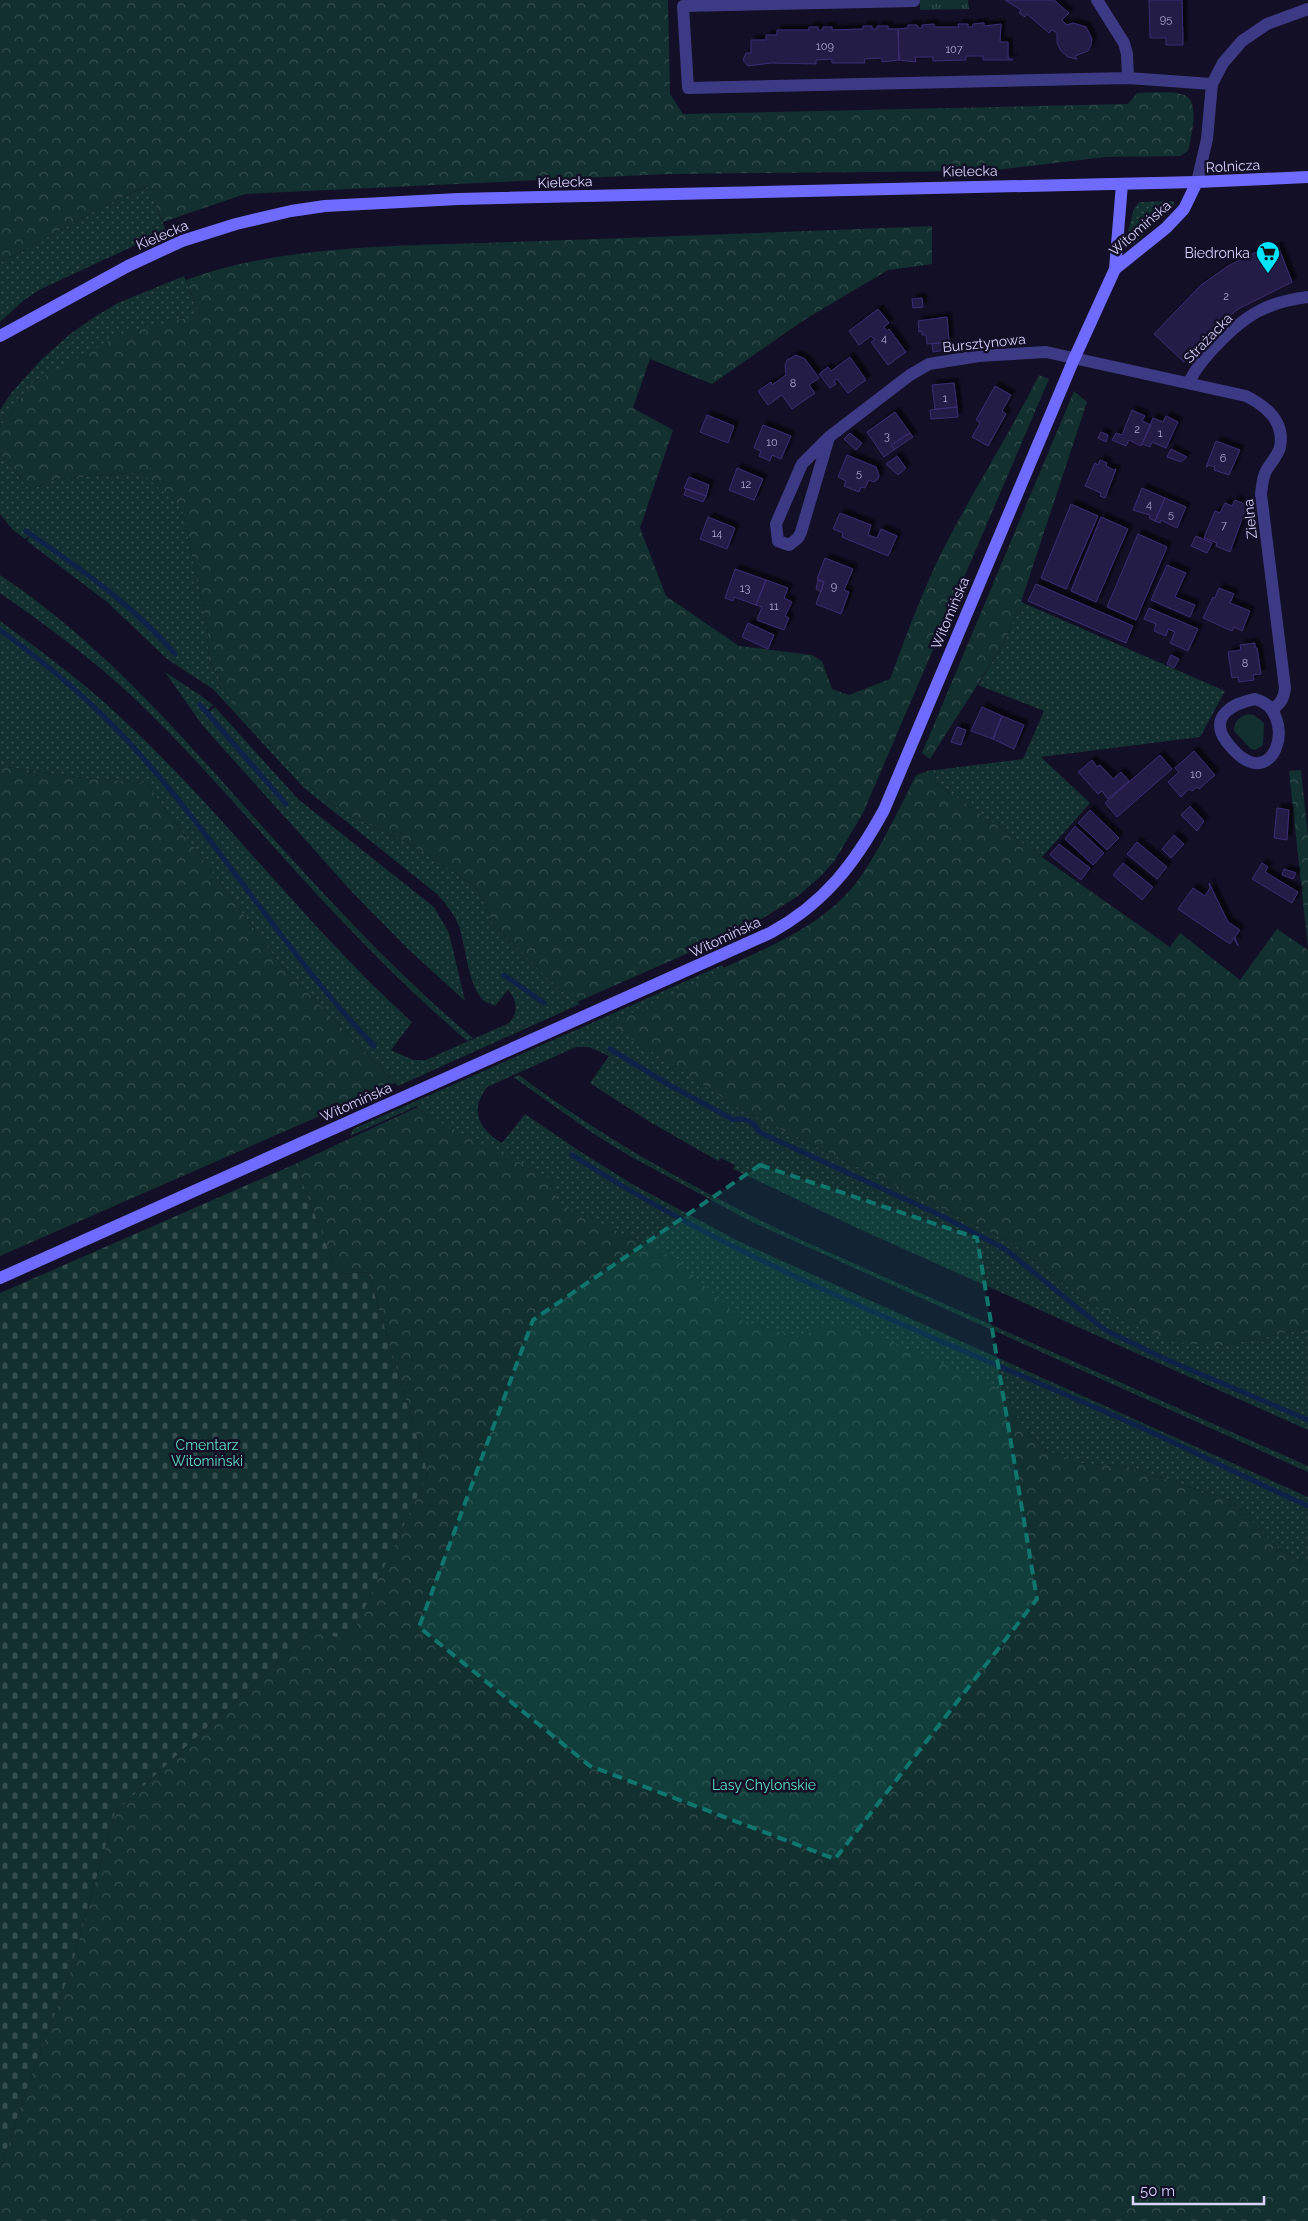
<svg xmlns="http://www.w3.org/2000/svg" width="1308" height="2221" font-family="Raleway,sans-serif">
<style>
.grass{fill:url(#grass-dots)}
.forest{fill:url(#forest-crowns)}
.cemetery{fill:url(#cemetery-stones)}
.park{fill:url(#park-tufts)}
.garden{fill:#12302f}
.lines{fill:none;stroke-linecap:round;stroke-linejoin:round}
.stream{stroke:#0c2248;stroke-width:5}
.building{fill:#241b47;stroke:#3b2d73;filter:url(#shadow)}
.street{stroke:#3d3a85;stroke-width:12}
.secondary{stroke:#6f6bff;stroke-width:12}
.marked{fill:#0f766e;fill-opacity:0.2;stroke:#0f766e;stroke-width:4;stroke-dasharray:10 6;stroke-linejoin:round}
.labels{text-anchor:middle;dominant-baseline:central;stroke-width:5;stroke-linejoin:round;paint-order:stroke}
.number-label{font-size:11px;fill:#aca6d1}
.street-label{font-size:14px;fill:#d9d4ff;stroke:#130f26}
.poi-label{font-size:14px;fill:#d9d4ff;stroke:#130f26;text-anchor:end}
.park-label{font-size:14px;fill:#5fe0c0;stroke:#130f26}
</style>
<defs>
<pattern id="grass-dots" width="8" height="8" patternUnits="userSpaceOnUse" patternTransform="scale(1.25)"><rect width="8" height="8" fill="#12302f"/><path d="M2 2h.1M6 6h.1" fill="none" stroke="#344d4e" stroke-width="1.8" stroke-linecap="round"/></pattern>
<pattern id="forest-crowns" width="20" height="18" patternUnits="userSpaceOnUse" patternTransform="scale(1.25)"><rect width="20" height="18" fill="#12302f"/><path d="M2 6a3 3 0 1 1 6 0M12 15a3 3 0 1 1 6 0" fill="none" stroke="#344d4e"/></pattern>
<pattern id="cemetery-stones" width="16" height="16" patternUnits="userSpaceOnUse" patternTransform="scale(1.25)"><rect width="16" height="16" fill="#12302f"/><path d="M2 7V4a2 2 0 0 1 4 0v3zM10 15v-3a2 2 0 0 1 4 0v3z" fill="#344d4e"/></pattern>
<pattern id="park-tufts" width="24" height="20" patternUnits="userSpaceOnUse" patternTransform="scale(1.25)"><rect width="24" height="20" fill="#12302f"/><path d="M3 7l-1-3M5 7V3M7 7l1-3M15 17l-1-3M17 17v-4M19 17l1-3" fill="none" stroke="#344d4e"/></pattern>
<filter id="shadow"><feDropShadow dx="4.5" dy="-4.5" stdDeviation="1" flood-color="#0009"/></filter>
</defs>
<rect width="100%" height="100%" fill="#130f26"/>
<path class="grass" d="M148,186L166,231L39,290L23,301L0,322V263L102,207Z
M1171,201L1174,202V207L1134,244L1125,242L1134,209L1139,202Z
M184,276L200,315L159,326L33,382L0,427V410L12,392L41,360L70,334L96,316L118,303Z
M0,453L30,490L56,479L141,472L182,508L207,626L209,660L237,710L307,786L348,815L417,847L474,886L485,904L493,924L559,989L580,1004L398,1086L280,964L146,783L75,777L0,766V621C45,654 90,687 130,726C229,820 311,931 412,1022L391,1050L413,1060H426L509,1023C519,1012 517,1000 508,990L495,1006C492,1004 487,1003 484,1001C468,986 466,947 459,926C454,914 446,904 437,894L303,787L213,689L167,659L107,602L27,541L30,535L25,539L12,529L0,514Z
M0,575C102,643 181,735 262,826C329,900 396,974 473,1038L467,1041C423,1003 382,963 342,921C272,848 209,770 136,700C94,660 47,626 0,593Z
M1021,602L1225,691L1200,737L1041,757L1090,803L1042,857L935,782L936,770L1023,759L1044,711L978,685L1004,643Z
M165,672L200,695L213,705L206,712L207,713L215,707L298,799L434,907L449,933L465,1001L408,949L353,893L203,726Z
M722,965L725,970L610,1024L742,1110L1012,1243L1088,1303L1219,1346L1301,1330L1308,1334V1430L857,1228L733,1169L735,1165L721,1158L718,1161L650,1122L590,1083L609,1056L589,1047H576L487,1087C469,1111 479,1129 502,1143L525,1114L578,1150L632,1184L740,1242L1308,1497V1564L1281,1551L1231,1500L1128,1467L1079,1463L1045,1450L1029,1433L823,1324L800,1338L741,1320L675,1258L556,1203L426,1115L417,1106L350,1136L353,1129Z
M519,1075C606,1141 701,1192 799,1239L1308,1466V1472L750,1221L628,1155L594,1134L513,1077Z"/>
<path class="forest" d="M0,0H668L670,94L683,114L1128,104L1137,93C1151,93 1167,91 1181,94C1202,97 1191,138 1188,151L1180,156L1106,157L987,171L668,174L245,194L163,222L147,186L102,207L0,263Z
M932,226V264L888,270L804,320L712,384L650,359L633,408L673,430L640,528L666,596L739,646L812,655L822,661L832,689L849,695L890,679C908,631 925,583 949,538C978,483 1011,431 1039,375L1049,379L863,813L835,860L822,875L798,896L752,925L577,1002L559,989L493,924L485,904L474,886L417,847L348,815L307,786L237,710L209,660L207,626L182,509L141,472L56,479L30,490L0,453V427L33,382L126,332L200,315L186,280C282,244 409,246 512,242C652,237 792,232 932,226Z
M1074,391L1087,402L1021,602L1004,643L930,759L922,753Z
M0,766L75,777L146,783L280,964L395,1083L0,1256Z
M931,770H936L935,782L1170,947L1180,933L1240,980L1277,929L1308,950V1334L1301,1330L1219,1346L1171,1342L1088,1303L1012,1243L742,1110L609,1024L724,970L723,968C773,945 829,923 861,876C883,844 899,809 916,775Z
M1301,770L1308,837V948L1289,771Z
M418,1107L426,1115L554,1180L557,1203L675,1258L741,1320L800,1338L823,1324L861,1329L993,1385L1029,1433L1045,1450L1080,1463L1128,1467L1231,1500L1281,1551L1308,1564V2221H0V2171L24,2096L70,1972L115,1812L313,1630L349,1640L428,1474L368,1272L338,1274L295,1164Z"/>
<path class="cemetery" d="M295,1164L338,1274L368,1272L428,1474L349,1641L313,1630L115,1812L70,1972L24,2096L0,2171V1293Z"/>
<path class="park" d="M920,0H968L969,9L920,10Z"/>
<path class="garden" d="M1248,714L1254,715L1264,723L1263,745L1255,750L1251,749L1234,731C1234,721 1239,717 1248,714Z"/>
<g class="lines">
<path class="stream" d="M26,531C78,567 134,606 175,654
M0,630C53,669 101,709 144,759C225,851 289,957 374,1046
M200,705L286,804
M504,975L544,1003
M610,1049L671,1086L734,1120C745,1117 754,1122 759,1132L942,1216L1005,1249L1105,1330L1163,1358L1308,1420
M572,1155C747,1268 944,1340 1133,1424C1192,1450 1249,1480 1308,1506"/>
</g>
<path class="building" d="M1005,0H1054L1069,13L1062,20L1067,25L1073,23L1086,27L1092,39L1091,45L1088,51L1075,56L1077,59L1068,57L1061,51L1057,43V33L1052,30L1049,33L1027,14L1025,17L1019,13L1021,10Z
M1149,0H1182L1183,45H1166V38H1150Z
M984,23V26L1001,24L1000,42H1008V58L1013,60H983V56H966V60L933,61V57H915L916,62L899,60L898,29L908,28V25H917L918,28H922V25L934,24V27H959L958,24H968V27H972L973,24Z
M863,26H872V29H877V26H888V29H898L899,60L882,62V58L864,59L865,63H832V59L816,60V64L771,63L748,66L743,60L746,53H751V40H766V35H777V30H809V27H818V30H823V27H832V30L863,29Z
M1278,246L1292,282L1240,308L1226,318L1184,362L1154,334L1201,285L1228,266L1254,253Z
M922,298L923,307L913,308L912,299Z
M878,309L889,323L884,327L887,331L889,329L906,352L888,365L871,342L875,340L871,336L859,345L849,331Z
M947,317L949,342L927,344L926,335H922V331L919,332L918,321Z
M945,342L946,350L933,352L932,344Z
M796,355L805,359L819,378L809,385L815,393L792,409L782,395L768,405L758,391L771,382L772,385L786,375L785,365L787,360Z
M850,357L866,380L848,393L837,379L834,381L836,384L830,388L819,374L828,367L831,371Z
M954,383L957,407L935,409L932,385Z
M995,386L1011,395L1002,411L1006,414L988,446L972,437L980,423L976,420Z
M957,407L958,417L931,419L930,410Z
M1132,410L1145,416L1142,421L1151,425L1141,446L1129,440L1126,446L1112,440L1116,433L1122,435Z
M895,412L910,433L891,445L895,449L884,457L867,432Z
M707,415L734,426L728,443L700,432Z
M1166,416L1178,422L1166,448L1152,442L1150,447L1142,444L1153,418L1163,422Z
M763,425L791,436L781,459L772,455L770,461L759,456L761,451L754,448Z
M1101,432L1108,435L1106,442L1098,438Z
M850,433L862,443L856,450L844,439Z
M910,433L913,437L895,449L891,445Z
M1216,441L1240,450L1229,475L1214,470L1215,467L1208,465L1207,467H1206Z
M1171,449L1187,457L1181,462L1167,457Z
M847,455L876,467L879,475L878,479L874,482L869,480L865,488L861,487L859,492L844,486L846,481L838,477Z
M897,456L906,468L898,475L886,464Z
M1100,460L1107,463L1106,466L1114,470L1116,469L1105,498L1100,496L1101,493L1085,486L1095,463L1098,465Z
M737,468L763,479L754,500L729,490Z
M689,477L709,485L706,496L684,488Z
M1142,488L1165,498L1155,521L1149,518L1150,515L1133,510Z
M686,489L706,496L703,502L684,495Z
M1165,498L1186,507L1177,528L1161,520L1160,523L1155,521Z
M1235,500L1247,505L1230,552L1216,546L1217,543L1204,538L1215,511L1220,513L1225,503L1232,506Z
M1071,504L1098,516L1066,589L1041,578Z
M840,513L871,525L868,535L877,538L881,529L897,536L888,556L842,537L843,533L833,529Z
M708,517L735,528L727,549L700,539Z
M1101,517L1128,529L1096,602L1071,591Z
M1138,534L1167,547L1136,620L1107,607Z
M1196,536L1212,543L1207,553L1191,546Z
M825,558L853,569L844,590L849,592L841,614L816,604L824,582L817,579Z
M1167,565L1186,573L1175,597L1195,605L1190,617L1151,600Z
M735,569L766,580L756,605L734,597L733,601L725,598Z
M766,580L788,588L784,598L792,602L785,616L789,618L784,630L757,620L762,607L756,605Z
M818,580L824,582L821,592L816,589Z
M1036,584L1133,626L1126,643L1028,601Z
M1219,588L1234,594L1230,603L1250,611L1242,631L1234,627L1232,631L1203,618L1213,597L1215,598Z
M1149,608L1198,629L1188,651L1170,643L1175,632L1168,629L1166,636L1154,631L1156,624L1144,619Z
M748,623L774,635L768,649L742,637Z
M1255,643V648H1257L1261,674L1253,675L1254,680L1239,682L1238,677L1232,678L1228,652L1241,650L1240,645Z
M1171,655L1179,659L1174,668L1167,664Z
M982,707L1002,716L993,739L971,731Z
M1002,716L1024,725L1014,749L993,739Z
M957,727L966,730L961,745L951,742Z
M1194,751L1215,775L1199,789L1197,787L1192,791L1189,789L1181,797L1168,782L1179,772L1175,768Z
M1160,755L1172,769L1117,817L1105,803Z
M1092,760L1097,767L1100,765L1113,779L1121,772L1129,781L1108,799L1102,791L1098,794L1078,772Z
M1190,806L1204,821L1197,831L1181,815Z
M1277,808L1289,810L1287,840L1274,838Z
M1090,810L1119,838L1107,850L1078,823Z
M1075,826L1104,853L1093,865L1065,839Z
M1174,835L1184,844L1171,858L1162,849Z
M1137,842L1167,867L1157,879L1127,854Z
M1059,844L1090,868L1081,880L1050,855Z
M1123,863L1153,887L1142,900L1113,875Z
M1262,863L1268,867L1265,872L1298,892L1292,903L1252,879Z
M1284,869L1296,873L1293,879L1282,875Z
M1209,883L1228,922L1240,930L1235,937L1238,946L1234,938L1230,944L1178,909L1193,888L1205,896L1210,888Z"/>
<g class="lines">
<path class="street" d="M1097,0L1124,43L1127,54L1128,78
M914,1L683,6L688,88L1128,78L1212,84
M1197,182L1207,139L1212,84L1223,63L1242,41L1267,24L1308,9
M1189,383C1198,360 1237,322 1259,311C1274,303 1292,299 1308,297
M829,437L801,532L798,538L789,545L778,541L776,524L802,464L829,437L910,375L929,364L979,356L1046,352L1246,396C1266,406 1285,422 1280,447C1278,456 1270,463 1266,471C1262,479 1262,487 1261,494L1285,688C1284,698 1281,703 1273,709
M1255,699C1301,711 1274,805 1226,741C1208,716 1234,703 1255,699Z"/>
<path class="secondary" d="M1115,269L1166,228L1184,209L1197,182
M0,336L128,266L182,241L236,224L291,211L325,206L458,199L1197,182L1308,177
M0,1278L770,933C825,903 855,863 884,810L1074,359L1115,269L1122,184"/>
</g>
<path class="marked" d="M760,1165L977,1238L1037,1599L835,1859L590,1766L419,1627L533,1320Z"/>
<defs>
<g id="supermarket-pin" transform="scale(1.25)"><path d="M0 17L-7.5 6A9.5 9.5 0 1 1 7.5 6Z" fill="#00e5ff" stroke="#130f26"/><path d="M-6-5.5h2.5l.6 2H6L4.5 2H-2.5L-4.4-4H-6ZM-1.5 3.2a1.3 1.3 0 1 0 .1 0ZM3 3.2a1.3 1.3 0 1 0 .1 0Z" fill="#111"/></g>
</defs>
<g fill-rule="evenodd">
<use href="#supermarket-pin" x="1268" y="253"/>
</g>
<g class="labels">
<g class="number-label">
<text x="1166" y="19">95</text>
<text x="825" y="46">109</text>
<text x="954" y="49">107</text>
<text x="1226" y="296">2</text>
<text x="884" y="338">4</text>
<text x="793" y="383">8</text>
<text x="945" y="398">1</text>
<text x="1137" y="429">2</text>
<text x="1160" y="433">1</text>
<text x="887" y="436">3</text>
<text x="772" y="442">10</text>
<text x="1223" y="458">6</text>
<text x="859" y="473">5</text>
<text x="746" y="484">12</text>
<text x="1149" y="504">4</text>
<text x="1171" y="514">5</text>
<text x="1224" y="525">7</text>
<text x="717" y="533">14</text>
<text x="834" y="586">9</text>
<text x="745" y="588">13</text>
<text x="774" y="606">11</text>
<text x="1245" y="663">8</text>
<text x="1196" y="774">10</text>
</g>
<g class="street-label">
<text transform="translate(1233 166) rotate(-3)">Rolnicza</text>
<text transform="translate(970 171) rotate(-1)">Kielecka</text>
<text transform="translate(565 182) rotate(-2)">Kielecka</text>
<text transform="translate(1140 228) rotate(-41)">Witomińska</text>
<text transform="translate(162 235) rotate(-23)">Kielecka</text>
<text transform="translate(1208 338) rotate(-46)">Strażacka</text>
<text transform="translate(984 343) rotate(-6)">Bursztynowa</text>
<text transform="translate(1250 519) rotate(-96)">Zielna</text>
<text transform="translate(950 613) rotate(-67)">Witomińska</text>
<text transform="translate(725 937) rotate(-25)">Witomińska</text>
<text transform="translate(356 1102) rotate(-24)">Witomińska</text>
</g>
<g class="poi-label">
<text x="1250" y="253">Biedronka</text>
</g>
<g class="park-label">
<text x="207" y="1445">Cmentarz<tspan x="207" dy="16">Witomiński</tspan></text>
<text x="764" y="1785">Lasy Chylońskie</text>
</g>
</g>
<path d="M1133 2196v8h131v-8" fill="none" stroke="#d9d4ff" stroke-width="2.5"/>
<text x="1140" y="2196" font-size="15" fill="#d9d4ff" stroke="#130f26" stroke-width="4" paint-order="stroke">50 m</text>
</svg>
